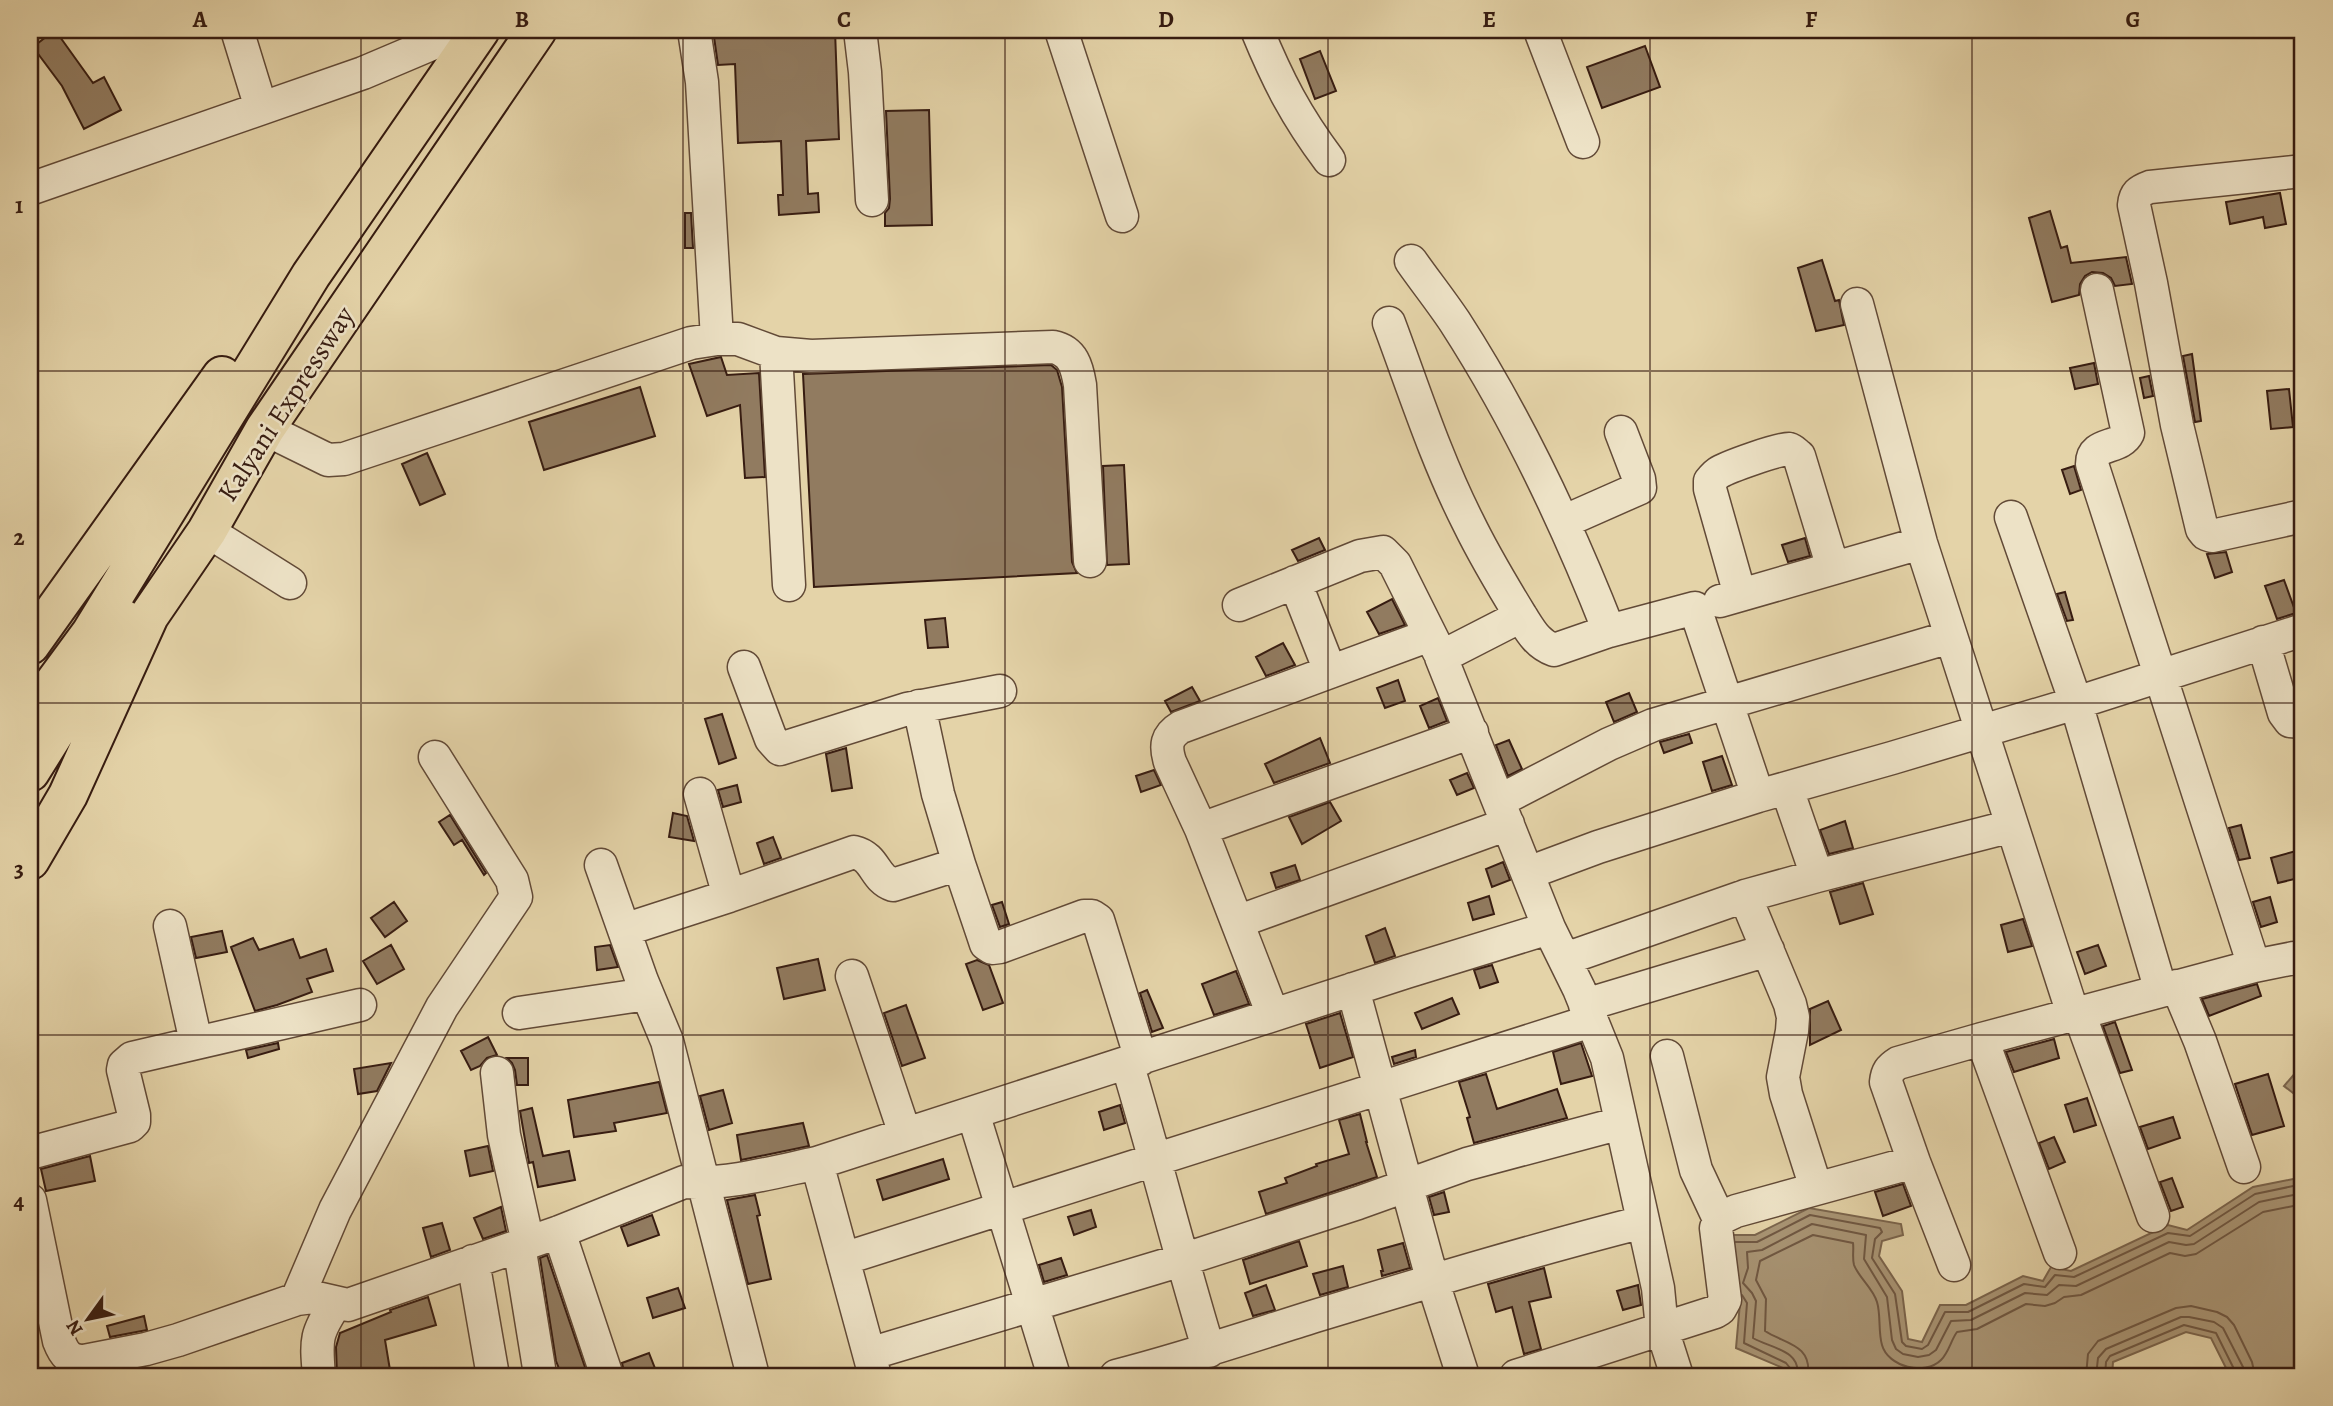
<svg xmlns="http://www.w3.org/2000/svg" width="2333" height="1406" font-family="Alegreya,serif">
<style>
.water{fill:#a99575;stroke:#7b654d;stroke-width:2}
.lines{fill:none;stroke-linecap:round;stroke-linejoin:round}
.shore{stroke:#705843;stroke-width:2}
.building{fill:#917b60;stroke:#371c11;stroke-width:2}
.minor-casing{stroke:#624a37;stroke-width:35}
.highway-casing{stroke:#371c11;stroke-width:42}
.minor{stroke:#ede2c6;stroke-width:32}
.highway{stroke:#e4d3a8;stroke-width:38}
.grid{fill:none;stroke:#371c11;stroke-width:2;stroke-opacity:0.55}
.labels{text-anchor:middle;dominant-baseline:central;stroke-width:5;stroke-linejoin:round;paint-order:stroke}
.street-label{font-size:28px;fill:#371c11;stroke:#ede2c6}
.neatline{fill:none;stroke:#371c11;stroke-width:2.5}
.grid-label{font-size:23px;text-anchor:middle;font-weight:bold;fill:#371c11}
</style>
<rect width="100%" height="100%" fill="#e4d3a8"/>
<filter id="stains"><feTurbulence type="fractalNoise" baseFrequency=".00286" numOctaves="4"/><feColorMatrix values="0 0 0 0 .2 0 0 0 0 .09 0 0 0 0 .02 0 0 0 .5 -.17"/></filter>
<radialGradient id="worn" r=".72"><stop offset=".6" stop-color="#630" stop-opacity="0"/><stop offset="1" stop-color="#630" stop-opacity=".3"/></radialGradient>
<path class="water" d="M2303,1064V1140L2299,1135L2302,1100L2284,1086Z
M2303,1177V1376H2230L2211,1338L2186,1332L2113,1362L2112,1376H1781L1783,1368L1736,1348L1740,1303L1723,1289L1722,1242L1734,1235H1755L1809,1208L1901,1224L1903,1235L1882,1241L1879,1256L1902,1291L1908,1339L1922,1342L1940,1305H1966L2023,1276L2043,1281L2051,1267L2071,1271L2168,1225L2187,1230L2253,1187Z"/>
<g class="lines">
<path class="shore" d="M1735,1242H1757L1810,1215L1880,1228L1882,1232L1875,1239L1872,1258L1895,1294L1902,1342L1906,1346L1922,1349L1928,1345L1945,1312H1968L2024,1284L2045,1287L2055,1275L2074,1277L2168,1233L2190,1236L2255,1194L2303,1184
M1742,1295L1747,1303L1744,1343L1786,1363L1790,1368L1789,1376
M1797,1376C1802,1350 1770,1348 1753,1338L1756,1301L1752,1293L1743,1283L1748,1268L1747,1252L1762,1250L1812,1224L1866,1235L1864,1259L1887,1297L1892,1340L1896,1349L1903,1354L1918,1357L1929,1355L1936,1350L1951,1321L1971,1320L2025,1293L2047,1295L2059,1285L2076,1286L2169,1242L2186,1245L2194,1244L2259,1202L2303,1193
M1808,1376C1812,1344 1785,1344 1765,1331L1766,1299L1756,1280L1760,1261L1813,1235L1853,1243C1854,1250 1852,1257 1854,1265C1859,1278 1873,1288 1877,1302C1881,1315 1878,1331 1882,1345C1888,1367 1925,1376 1941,1360C1949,1352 1951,1340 1957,1332L1977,1329L2026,1304L2045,1306L2055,1303L2064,1297L2081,1295L2170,1253L2185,1256L2196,1254L2263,1212L2303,1204
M2086,1376L2088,1354L2098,1341L2176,1308L2191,1306L2217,1312L2227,1317L2234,1325L2252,1362L2255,1376
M2096,1376L2098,1358L2106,1349L2181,1317H2189L2214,1322L2223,1328L2243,1367L2245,1376
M2105,1376L2106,1362L2110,1356L2184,1325L2216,1333L2235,1371L2236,1376"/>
</g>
<path class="building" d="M55,30L93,83L104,77L121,110L84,129L62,86L33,47Z
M713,30H835L839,139L806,141L808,194L818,193L819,212L779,215L778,195H783L781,141L738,143L735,64L718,65Z
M1645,46L1660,87L1602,108L1587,67Z
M1320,51L1336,91L1315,99L1300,59Z
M929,110L932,225L885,226V213L889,208L890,199L886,111Z
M2280,193L2286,224L2265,228L2263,217L2230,224L2226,202Z
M2050,211L2061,248L2067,246L2071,263L2126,257L2132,284L2115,286L2111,278L2103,273L2092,272L2085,276L2080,284L2079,295L2052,302L2029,218Z
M685,213H691L693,248H685Z
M1822,260L1835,301L1839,300L1844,325L1816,331L1798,268Z
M2192,354L2201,421L2195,422L2183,356Z
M721,357L727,375L759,373L765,477L745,478L740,405L707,416L689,364Z
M2094,363L2098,384L2075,389L2070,368Z
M1051,365L1057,370L1062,387L1072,562L1077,573L814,587L803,374Z
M2149,376L2153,396L2144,398L2140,378Z
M640,387L655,436L544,470L529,422Z
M2289,389L2293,427L2271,429L2267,391Z
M427,453L445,494L420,505L402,464Z
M1124,465L1129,564L1107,565L1103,466Z
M2074,466L2081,490L2070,494L2062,470Z
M1319,538L1325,550L1298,561L1292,550Z
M1805,538L1810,556L1788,562L1782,545Z
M2226,552L2232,572L2215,578L2207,554Z
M2284,580L2296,613L2277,619L2265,586Z
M2065,592L2073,620L2067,621L2057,594Z
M1392,599L1405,625L1379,634L1367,612Z
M945,618L948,647L928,648L925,620Z
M1283,643L1295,665L1266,676L1256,657Z
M1398,680L1405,701L1385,708L1377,688Z
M1192,687L1200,701L1171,712L1165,701Z
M1629,693L1637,712L1614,722L1606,702Z
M1438,698L1447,721L1429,728L1420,706Z
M722,714L736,758L719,764L705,719Z
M1689,734L1692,743L1664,753L1660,742Z
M1320,738L1330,763L1274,783L1265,764Z
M1509,740L1522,769L1508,776L1496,745Z
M846,748L852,788L832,791L826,754Z
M1722,756L1732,785L1712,791L1703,762Z
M1154,770L1161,785L1141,792L1136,776Z
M1467,773L1474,788L1457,795L1450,780Z
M737,785L741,802L723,807L718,790Z
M1330,802L1341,821L1302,844L1289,817Z
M673,813L687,816L694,841L669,837Z
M450,815L486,873L484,875L462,840L454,845L439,822Z
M1845,821L1853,848L1829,854L1820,830Z
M2241,825L2250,858L2239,860L2229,828Z
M773,837L781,858L764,864L757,843Z
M2303,849V877L2278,883L2271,858Z
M1503,862L1510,880L1492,887L1486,869Z
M1295,865L1300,880L1276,888L1271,873Z
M1863,883L1873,914L1840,924L1830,892Z
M1489,896L1494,914L1473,920L1468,903Z
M2270,897L2277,922L2261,927L2253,902Z
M394,902L407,921L385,937L371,918Z
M1002,902L1009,924L1000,927L992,905Z
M2023,919L2032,946L2008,952L2001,925Z
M1385,928L1395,956L1375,963L1366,936Z
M222,931L227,952L196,958L191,937Z
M253,938L259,950L293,939L300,958L326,949L333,971L307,979L312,992L277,1005L255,1011L231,947Z
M391,945L404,969L377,984L363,961Z
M610,945L618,967L597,970L595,947Z
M2098,945L2106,966L2085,974L2077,952Z
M818,959L825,990L784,999L777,968Z
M977,960L989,965L1003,1003L983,1010L966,964Z
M1492,965L1498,982L1480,988L1474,970Z
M1236,971L1249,1004L1214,1015L1202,984Z
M2257,984L2261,996L2209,1016L2202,999Z
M1147,990L1163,1028L1152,1032L1140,993Z
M1452,998L1459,1014L1422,1029L1415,1013Z
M1828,1001L1841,1030L1810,1045V1009Z
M906,1005L925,1058L902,1066L884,1013Z
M1340,1013L1353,1057L1320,1068L1306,1024Z
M2115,1022L2132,1070L2120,1073L2103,1026Z
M488,1037L497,1055L487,1058L480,1066L471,1070L461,1051Z
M2054,1039L2059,1058L2014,1072L2006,1052Z
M278,1043L279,1049L248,1058L246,1050Z
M1581,1043L1592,1076L1561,1084L1553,1052Z
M1415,1050L1416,1057L1394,1064L1392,1057Z
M507,1058H528V1085H517L515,1070L512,1063Z
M391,1063L377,1091L358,1094L354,1069Z
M1486,1074L1497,1109L1557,1089L1567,1118L1474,1143L1467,1118L1470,1117L1459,1082Z
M2268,1074L2284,1126L2252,1135L2235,1084Z
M659,1082L667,1113L614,1123L616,1131L574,1137L568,1100Z
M723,1090L732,1123L709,1130L700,1096Z
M2087,1098L2096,1125L2074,1132L2065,1105Z
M1120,1105L1125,1123L1104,1130L1099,1112Z
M532,1108L543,1156L569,1151L575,1180L538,1187L533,1162L529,1163L520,1111Z
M1360,1114L1367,1142H1366L1377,1177L1266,1214L1259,1192L1287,1183L1285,1178L1317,1166L1316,1164L1349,1154L1339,1120Z
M2173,1117L2180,1138L2148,1149L2140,1127Z
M803,1123L809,1146L741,1160L737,1135Z
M2054,1137L2065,1162L2049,1169L2039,1143Z
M488,1146L493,1171L470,1176L465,1151Z
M90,1156L95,1181L46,1191L41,1169Z
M943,1159L949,1179L883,1200L877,1180Z
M2172,1178L2183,1207L2171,1211L2160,1182Z
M1903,1184L1911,1206L1883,1216L1875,1192Z
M1444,1192L1449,1212L1434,1215L1429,1197Z
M755,1195L760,1215L757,1216L771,1279L748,1284L727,1200Z
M501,1207L506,1231L483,1239L474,1218Z
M1091,1210L1096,1227L1074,1235L1068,1217Z
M652,1215L659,1235L628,1246L621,1227Z
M442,1223L450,1250L431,1257L423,1228Z
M1299,1241L1307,1266L1250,1284L1243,1260Z
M1403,1243L1410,1268L1382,1276L1381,1271H1383L1378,1250Z
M547,1255L588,1376H562L556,1361L540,1258Z
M1061,1258L1067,1275L1044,1282L1039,1265Z
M1343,1266L1348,1287L1320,1295L1313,1274Z
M1544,1268L1551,1297L1529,1302L1541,1349L1524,1354L1512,1307L1496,1312L1488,1284Z
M1266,1285L1275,1310L1253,1316L1245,1293Z
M1638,1285L1641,1305L1623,1310L1617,1291Z
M678,1288L685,1308L653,1318L647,1298Z
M428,1297L436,1325L385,1340L391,1376H337L336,1347L340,1333L391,1312L390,1310Z
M144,1316L147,1330L110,1337L107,1326Z
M649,1353L656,1371L642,1376H625L622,1363Z"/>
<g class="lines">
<g class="minor-casing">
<path id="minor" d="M237,30L261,108
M694,30L702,82L717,339
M860,30L865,72L872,200
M1061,30L1122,216
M1257,30C1278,81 1296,116 1329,160
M1540,30L1583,142
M2303,171L2150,187C2139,191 2135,194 2134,205L2151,283L2177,425L2202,529L2206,534L2212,536L2303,516
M30,189L363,73L448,37L461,30
M1411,261C1425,281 1441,301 1455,322C1517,418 1567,524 1609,631
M2097,290L2128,433C2120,450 2092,441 2092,464L2254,966
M1857,304L1921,543L2073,1014
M1389,323C1414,390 1436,459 1468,522C1484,555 1502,585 1521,616
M776,353L789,585
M265,429L328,460L344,459L691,343L717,339H738L776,353L811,356L1053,347C1073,351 1077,367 1080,385L1090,561
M2011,517L2076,703L2161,991
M1563,522L1640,488L1639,479L1621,432
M207,531L290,583
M1295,582L1330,671
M1740,595L1710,489V481C1713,478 1715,475 1718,473C1727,467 1781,448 1789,449C1793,450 1795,453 1799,456L1833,568
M1720,601L1921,543
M1239,605L1360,556L1383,552L1395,564L1439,652
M2263,642L2284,713L2290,721L2303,722
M744,667L771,739L780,749L907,709L1000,691
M919,706L938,794L959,864
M1787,789L1817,876
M700,794L729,896
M1499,801L1609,744L1653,725L1950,637
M1201,829L1472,732
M601,865L642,981L667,1041L753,1376
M1528,873L1598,847L1758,796
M1745,896L1790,1004L1793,1017L1792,1031L1783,1077L1786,1094L1816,1188
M1237,922L1508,824
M170,926L196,1042
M624,930L729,896L854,852C876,857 874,879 893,885L959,864L983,935L986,944L992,948L1000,947L1084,916H1092L1098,920L1141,1059
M1565,959L1745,896L1817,876L2012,826
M852,976L905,1134
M2177,986L2200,1041L2244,1167
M1353,989L1433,1282L1463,1376
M1585,1005L1768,950
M519,1013L647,994
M2079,1013L2153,1216
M1273,1015L1201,829L1170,762C1165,746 1166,736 1181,727L1430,635
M1982,1039L2060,1253
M1667,1056L1696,1170L1719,1219
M1127,1063C1156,1159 1180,1256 1209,1351
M497,1073L504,1135L528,1243
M973,1113L1054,1376
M30,1153L130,1126L134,1122V1115L123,1070L124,1065L132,1058L360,1005
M817,1163L875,1376
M30,1200L59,1341C64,1354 69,1361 84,1361L146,1349L178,1340L297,1299L313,1297L348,1305L559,1232L684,1182C728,1185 774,1172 817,1163L1406,972L1549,928L1441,657L1521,616C1530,630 1537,644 1554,650L1609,631L1695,608L1758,796L1892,758L2076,703L2303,630
M559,1232L607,1376
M519,1245L539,1368
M843,1259L1591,1021
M473,1261L493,1376
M1954,1265L1914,1162L1886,1082C1887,1072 1890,1068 1898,1063L1982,1039L2254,966L2294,958L2303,961
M297,1299L335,1210L442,1007L516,897L512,880L435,757
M869,1354L1182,1260L1358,1203L1467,1164L1621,1123
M319,1376C316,1340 315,1334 336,1303
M1116,1376C1183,1359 1248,1337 1315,1316C1424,1283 1533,1250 1643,1222
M1516,1376L1662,1329L1658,1288L1607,1058L1579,989L1549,928
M1677,1376L1662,1329L1715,1312L1720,1309L1725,1300L1716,1228L1719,1219L1736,1211L1914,1162"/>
</g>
<g class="highway-casing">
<path id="highway" d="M30,645L222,376
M30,716L91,633L311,275L480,30
M30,772L125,620
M30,860L68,795L149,616L207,531L265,429L537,30"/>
</g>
<use href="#minor" class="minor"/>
<use href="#highway" class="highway"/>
</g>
<path class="grid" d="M361,30V1376M683,30V1376M1005,30V1376M1328,30V1376M1650,30V1376M1972,30V1376M30,371H2303M30,703H2303M30,1035H2303"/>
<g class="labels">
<g class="street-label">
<text transform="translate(286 404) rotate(-57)">Kalyani Expressway</text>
</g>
</g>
<rect width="2333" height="1406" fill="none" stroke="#e4d3a8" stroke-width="77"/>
<g transform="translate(88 1319) rotate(237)" stroke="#ede2c6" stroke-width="5" paint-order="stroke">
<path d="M0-5L12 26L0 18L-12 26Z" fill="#371c11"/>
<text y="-10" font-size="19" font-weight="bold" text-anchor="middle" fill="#371c11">N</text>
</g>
<rect x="38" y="38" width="2256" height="1330" class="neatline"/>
<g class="grid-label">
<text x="200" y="27">A</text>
<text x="522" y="27">B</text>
<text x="844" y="27">C</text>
<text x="1166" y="27">D</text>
<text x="1489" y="27">E</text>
<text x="1811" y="27">F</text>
<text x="2133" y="27">G</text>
<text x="19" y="213">1</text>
<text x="19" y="545">2</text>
<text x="19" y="877">3</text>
<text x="19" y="1209">4</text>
</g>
<rect width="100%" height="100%" filter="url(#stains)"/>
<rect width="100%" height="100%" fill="url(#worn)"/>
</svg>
